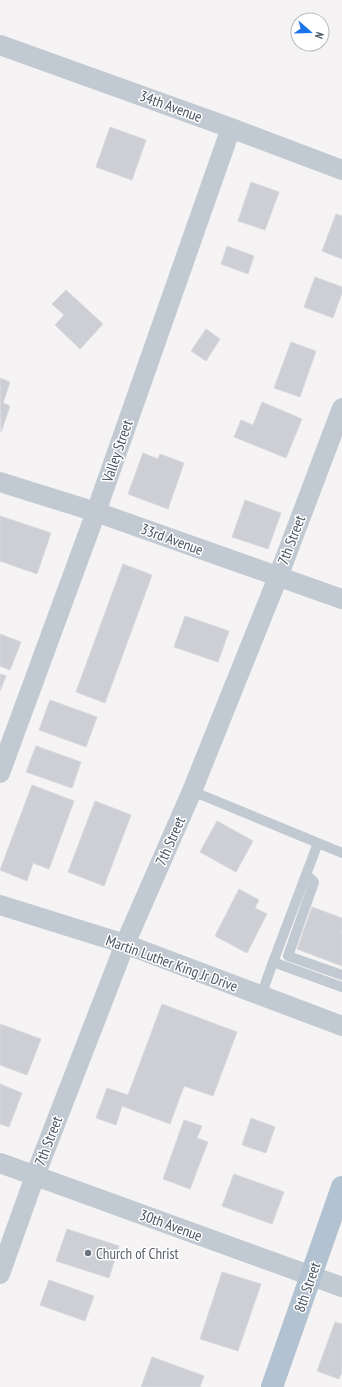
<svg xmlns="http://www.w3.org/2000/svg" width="342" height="1387" font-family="'PT Sans Narrow',sans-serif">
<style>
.building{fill:#cdcfd5;stroke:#d7d9de}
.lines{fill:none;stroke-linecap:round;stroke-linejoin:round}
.service{stroke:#c1cad2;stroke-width:10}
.minor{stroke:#c1cad2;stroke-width:20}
.primary{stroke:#b3c2d1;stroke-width:22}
.worship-dot{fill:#6b7280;stroke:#fff;stroke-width:1.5}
.labels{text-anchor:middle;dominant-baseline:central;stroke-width:3;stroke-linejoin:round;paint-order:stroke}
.street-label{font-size:15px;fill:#4a5661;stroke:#fff}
.worship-label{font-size:15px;fill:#5b616d;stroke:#fff;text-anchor:start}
</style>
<rect width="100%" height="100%" fill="#f5f3f3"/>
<path class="building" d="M110,127L146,140L132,180L96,167Z
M251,182L279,192L265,230L238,221Z
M336,214L342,216V259L322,251Z
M227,246L254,256L248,274L221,264Z
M315,277L342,287V293L333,318L304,307Z
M66,290L103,324L80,349L55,325L64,315L52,304Z
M206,329L220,339L206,361L191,351Z
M291,342L316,351L300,397L274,388Z
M0,378L10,382L3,403L10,406L1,432Z
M262,402L302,419L286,458L234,437L241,420L253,425Z
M143,453L158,459L160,454L184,463L168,509L128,494Z
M245,500L281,513L268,549L232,537Z
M0,516L51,533L37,574L0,561Z
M123,564L152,575L105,703L76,692Z
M185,616L229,631L218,662L174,647Z
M0,634L21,642L10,670L0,666Z
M0,674L6,676L0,691Z
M50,700L97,717L86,747L39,730Z
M36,746L81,762L72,788L26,772Z
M32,785L74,801L49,869L33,863L27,881L0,870Z
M95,801L131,815L104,886L68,872Z
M217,821L253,841L236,872L200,852Z
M239,889L259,900L255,908L267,914L247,953L215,936Z
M312,907L342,918V929L341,933L342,934V966L297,949Z
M162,1004L237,1032L213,1096L184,1086L170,1124L122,1106L116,1125L96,1118L107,1088L128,1095Z
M0,1024L41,1039L27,1075L0,1065Z
M0,1084L22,1093L9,1127L0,1124Z
M251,1118L275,1127L266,1153L242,1145Z
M184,1120L202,1126L197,1138L208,1142L190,1189L163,1179Z
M234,1174L284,1192L272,1224L222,1206Z
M67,1229L119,1246L109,1278L56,1261Z
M222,1272L261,1284L238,1351L200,1339Z
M49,1280L94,1296L85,1321L40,1305Z
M335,1322L342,1324V1372L339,1379L317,1371Z
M152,1357L204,1376L200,1387H141Z"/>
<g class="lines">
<path class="service" d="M192,791L342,853
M318,843L273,962L342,987
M306,874L314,882L288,956L342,975
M261,996L273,962"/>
<path class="minor" d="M0,45L231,128L342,170
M0,482L96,512L342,599
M0,773L96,512L231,128
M0,905L125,944L342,1026
M0,1163L342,1287
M0,1274L35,1176L125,944L192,791L278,577L342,408"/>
<path class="primary" d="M272,1387L342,1187"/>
</g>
<circle class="worship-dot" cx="88" cy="1253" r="4"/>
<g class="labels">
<g class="street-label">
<text transform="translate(171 106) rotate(20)">34th Avenue</text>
<text transform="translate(117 451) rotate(-71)">Valley Street</text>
<text transform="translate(172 539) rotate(20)">33rd Avenue</text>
<text transform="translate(291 540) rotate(-69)">7th Street</text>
<text transform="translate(170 841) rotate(-66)">7th Street</text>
<text transform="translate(172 963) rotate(20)">Martin Luther King Jr Drive</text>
<text transform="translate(48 1141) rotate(-69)">7th Street</text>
<text transform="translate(171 1225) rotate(20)">30th Avenue</text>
<text transform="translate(307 1287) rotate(-71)">8th Street</text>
</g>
<g class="worship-label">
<text x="96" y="1253">Church of Christ</text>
</g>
</g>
<g transform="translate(310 32) rotate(110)"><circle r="19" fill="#ffffff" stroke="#b7bbc0"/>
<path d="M0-3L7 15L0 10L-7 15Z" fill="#1a73e8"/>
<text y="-6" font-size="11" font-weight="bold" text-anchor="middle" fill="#4a5661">N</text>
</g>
</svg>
